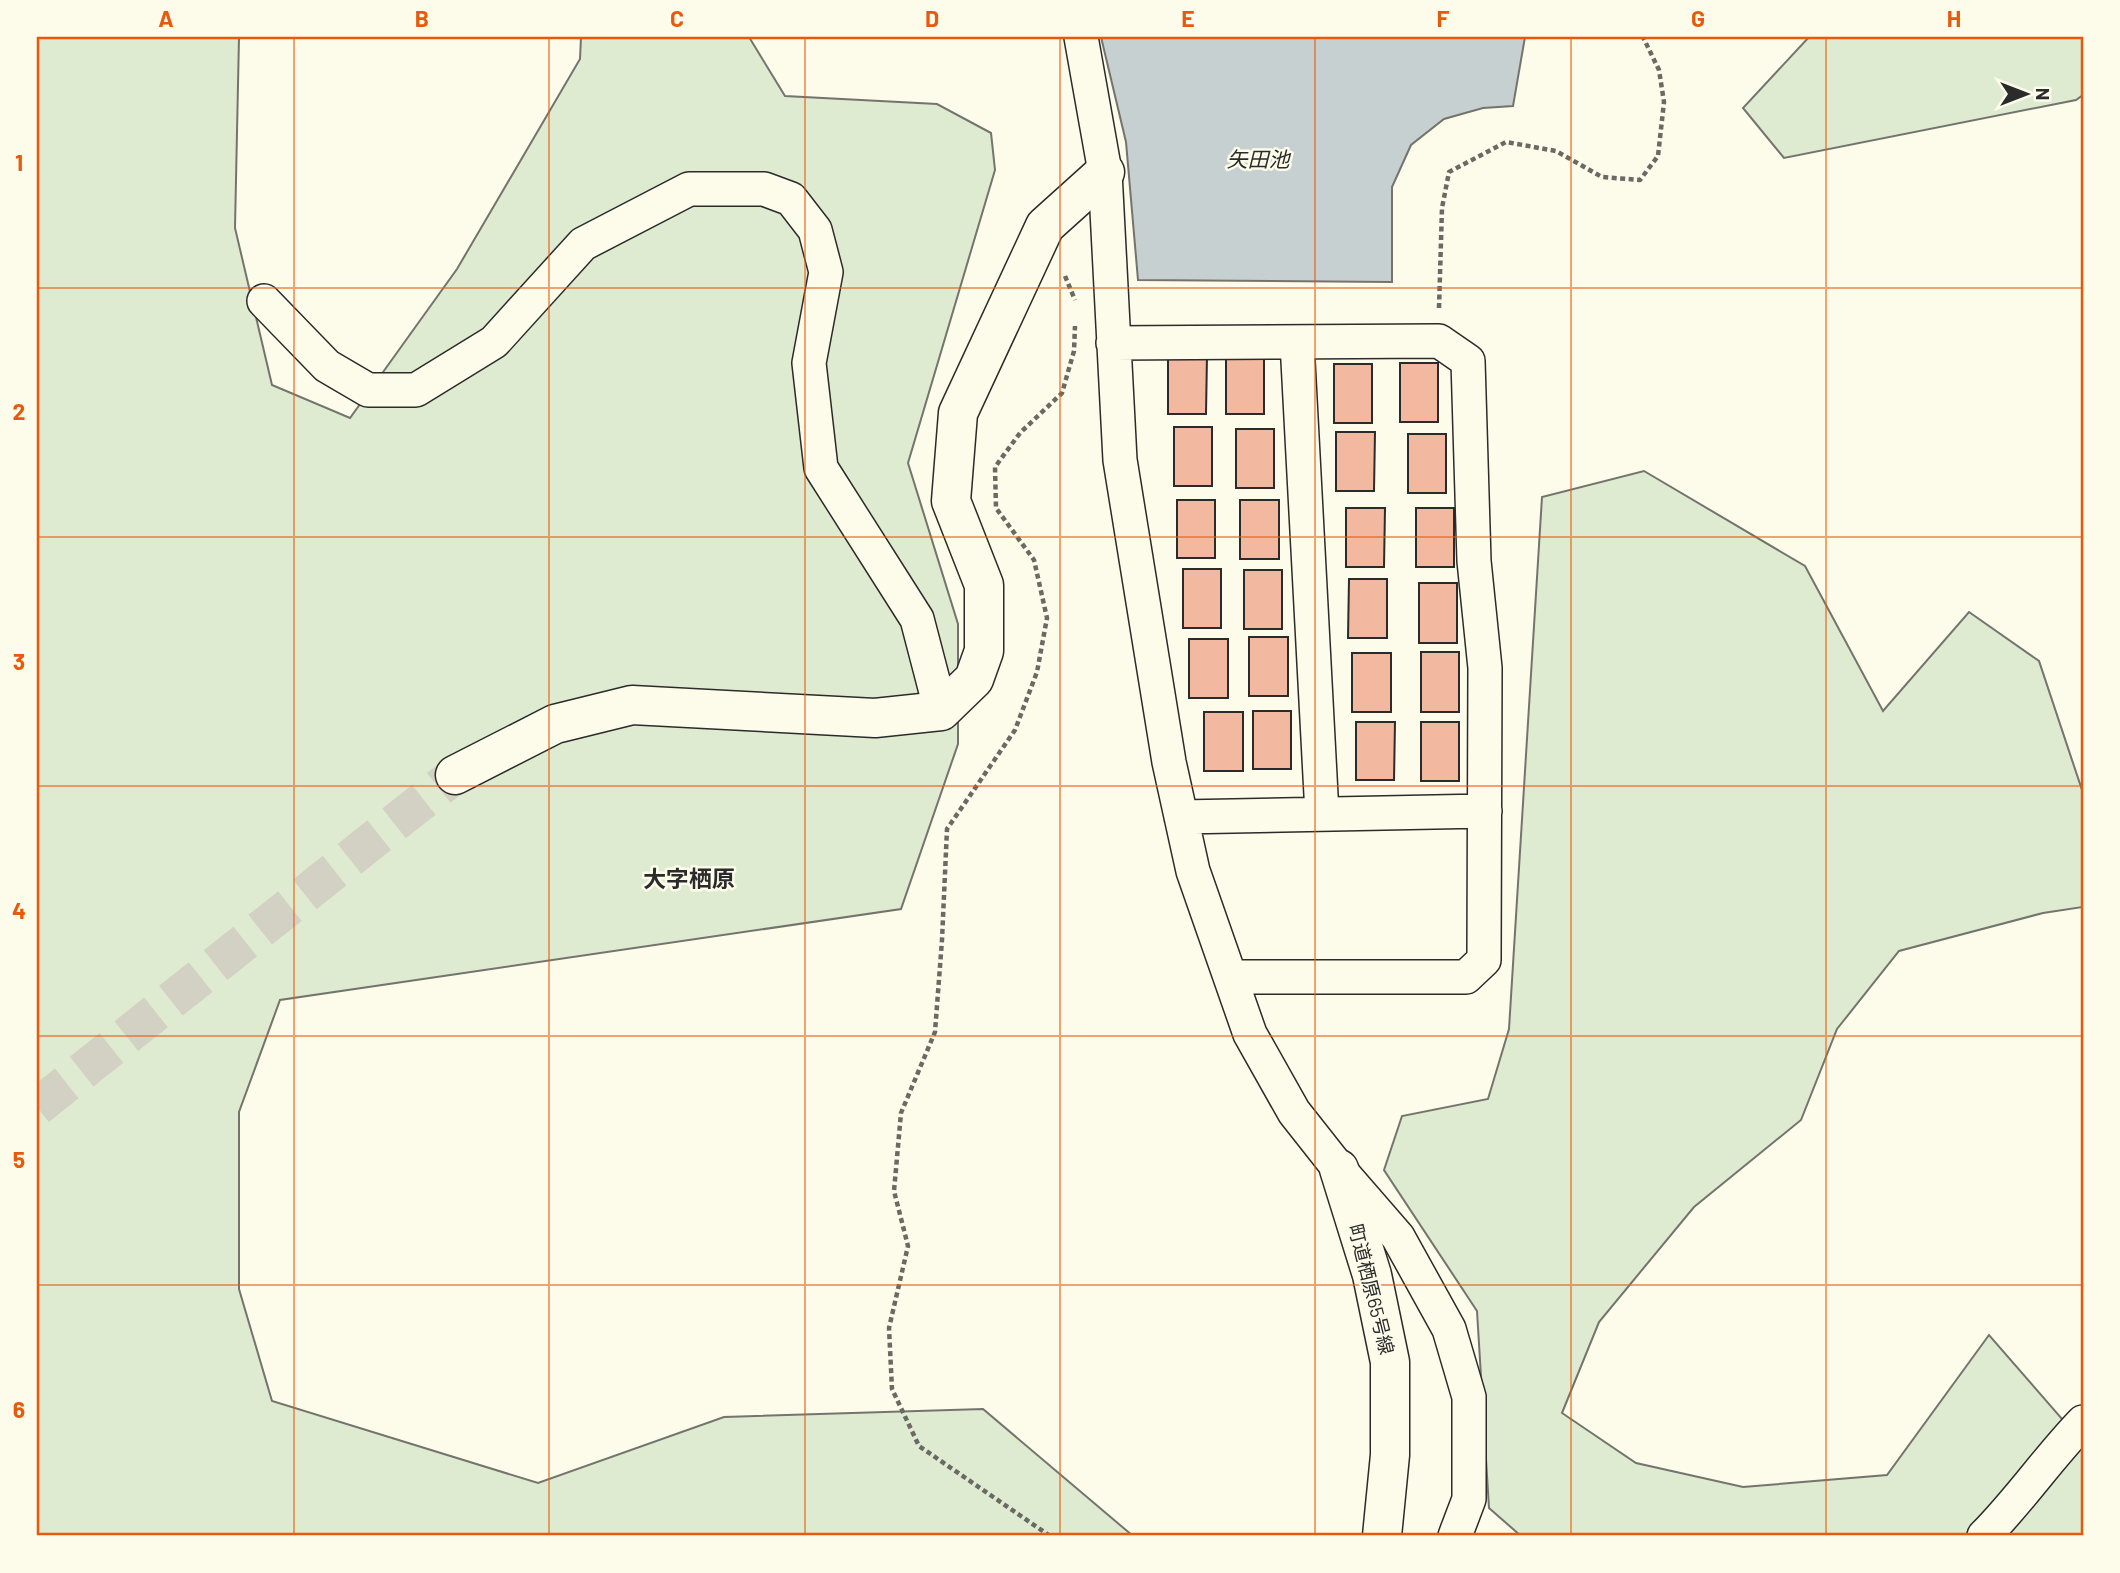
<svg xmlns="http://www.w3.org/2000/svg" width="2120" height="1573" font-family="Barlow,'Noto Sans JP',sans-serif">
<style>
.green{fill:#deebd1;stroke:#74746e;stroke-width:2}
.water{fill:#c7d0d0;stroke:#74746e;stroke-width:2}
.building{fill:#f2b8a0;stroke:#2b2b2b;stroke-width:2}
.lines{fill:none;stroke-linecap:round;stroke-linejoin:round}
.tertiary-tunnel{stroke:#d3d1c4;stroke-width:38;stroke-dasharray:38 19;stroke-linecap:butt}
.minor-casing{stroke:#2b2b2b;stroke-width:36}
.tertiary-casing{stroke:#2b2b2b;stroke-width:41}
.path{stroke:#6a6964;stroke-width:4.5;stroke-dasharray:5 3.5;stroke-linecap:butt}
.minor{stroke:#fdfbea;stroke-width:33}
.tertiary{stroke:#fdfbea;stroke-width:38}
.grid{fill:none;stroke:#e8590c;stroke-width:2;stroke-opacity:0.55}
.labels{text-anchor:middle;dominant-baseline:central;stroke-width:5;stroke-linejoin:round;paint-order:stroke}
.street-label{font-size:19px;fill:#2b2b2b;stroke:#fdfbea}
.water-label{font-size:21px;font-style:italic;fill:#2b2b2b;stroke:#fdfbea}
.quarter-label{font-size:23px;font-weight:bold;fill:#2b2b2b;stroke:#fdfbea}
.neatline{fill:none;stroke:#e8590c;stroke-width:2.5}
.grid-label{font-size:23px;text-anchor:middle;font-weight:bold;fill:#e8590c}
</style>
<rect width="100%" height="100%" fill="#fdfbea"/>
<path class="green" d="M37,37H239L235,228L272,385L350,418L457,269L580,59L581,37H749L785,96L937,104L991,133L995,170L908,463L958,624V744L901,909L280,1000L239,1112V1289L272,1401L538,1483L724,1417L983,1409L1133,1536H37Z
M1809,37H2083V95L2076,100L1784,158L1743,108Z
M1644,471L1805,566L1883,711L1969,612L2039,661L2083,793V907L2043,913L1899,951L1837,1029L1801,1120L1694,1207L1599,1322L1562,1413L1636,1463L1743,1487L1887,1475L1989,1335L2083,1443V1536H1521L1489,1508L1477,1311L1384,1170L1402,1116L1488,1099L1509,1029L1542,497Z"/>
<path class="water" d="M1101,37H1525L1513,106L1483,108L1444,119L1411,145L1392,187V282L1138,280L1126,142Z"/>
<path class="building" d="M1168,355H1207L1206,414H1168Z
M1226,355H1264V414H1226Z
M1400,363H1438V422H1400Z
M1334,364H1372V423H1334Z
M1174,427H1212V486H1174Z
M1236,429H1274V488H1236Z
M1336,432H1375L1374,491H1336Z
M1408,434H1446V493H1408Z
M1177,500H1215V558H1177Z
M1240,500H1279V559H1240Z
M1346,508H1385L1384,567H1346Z
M1416,508H1454V567H1416Z
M1183,569H1221V628H1183Z
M1244,570H1282V629H1244Z
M1349,579H1387V638H1348Z
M1419,583H1457V643H1419Z
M1249,637H1288V696H1249Z
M1189,639H1228V698H1189Z
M1421,652H1459V712H1421Z
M1352,653H1391V712H1352Z
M1253,711H1291V769H1253Z
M1204,712H1243V771H1204Z
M1356,722H1395L1394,780H1356Z
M1421,722H1459V781H1421Z"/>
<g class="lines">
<path class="tertiary-tunnel" d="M37,1107L455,775"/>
<g class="minor-casing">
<path id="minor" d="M1081,37L1105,172L1120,460L1169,762L1193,871L1250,1034L1294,1112L1339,1169L1398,1237L1449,1329L1469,1397V1499L1455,1536
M264,301L327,366L368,390H416L494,342L583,244L689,189H764L791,199L815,230L826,272L809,363L821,468L917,619L941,711
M1297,342L1322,814
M1113,343L1439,341L1468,361L1474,561L1485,668L1484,960L1466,977H1231
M1181,817L1485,811
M1984,1536C2020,1500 2048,1458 2083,1422"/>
</g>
<g class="tertiary-casing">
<path id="tertiary" d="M455,775L555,724L632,705L875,718L941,711L974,679L984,651V585L951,501L958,413L1045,226L1105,172
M1339,1169L1372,1275L1390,1362V1455L1382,1536"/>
</g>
<path class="path" d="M1065,276L1075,300
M1439,308L1442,208L1449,172L1506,142L1556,151L1602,177L1640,180L1658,156L1664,102L1659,70L1643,37
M1050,1536L919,1446L892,1389L889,1328L908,1246L894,1191L901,1113L935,1032L942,940L947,829L1015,730L1037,672L1047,618L1034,560L996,508L995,467L1020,433L1062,393L1074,351L1075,326"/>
<use href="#minor" class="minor"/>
<use href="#tertiary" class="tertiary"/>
</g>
<path class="grid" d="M294,37V1536M549,37V1536M805,37V1536M1060,37V1536M1315,37V1536M1571,37V1536M1826,37V1536M37,288H2083M37,537H2083M37,786H2083M37,1036H2083M37,1285H2083"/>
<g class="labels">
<g class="street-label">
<text transform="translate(1372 1289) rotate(76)">町道栖原65号線</text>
</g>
<g class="water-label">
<text x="1258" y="158">矢田池</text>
</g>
<g class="quarter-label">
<text x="689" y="878">大字栖原</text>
</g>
</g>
<rect width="2120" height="1573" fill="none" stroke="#fdfbea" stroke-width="77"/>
<g transform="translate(2026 94) rotate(90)" stroke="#fdfbea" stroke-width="5" paint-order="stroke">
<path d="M0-5L12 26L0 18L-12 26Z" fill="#2b2b2b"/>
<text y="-10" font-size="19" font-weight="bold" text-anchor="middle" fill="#2b2b2b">N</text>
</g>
<rect x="38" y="38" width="2044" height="1496" class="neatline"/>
<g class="grid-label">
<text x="166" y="27">A</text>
<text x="422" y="27">B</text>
<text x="677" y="27">C</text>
<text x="932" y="27">D</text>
<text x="1188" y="27">E</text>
<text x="1443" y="27">F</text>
<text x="1698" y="27">G</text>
<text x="1954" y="27">H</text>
<text x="19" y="171">1</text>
<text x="19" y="420">2</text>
<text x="19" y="670">3</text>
<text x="19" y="919">4</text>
<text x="19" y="1168">5</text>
<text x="19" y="1418">6</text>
</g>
</svg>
